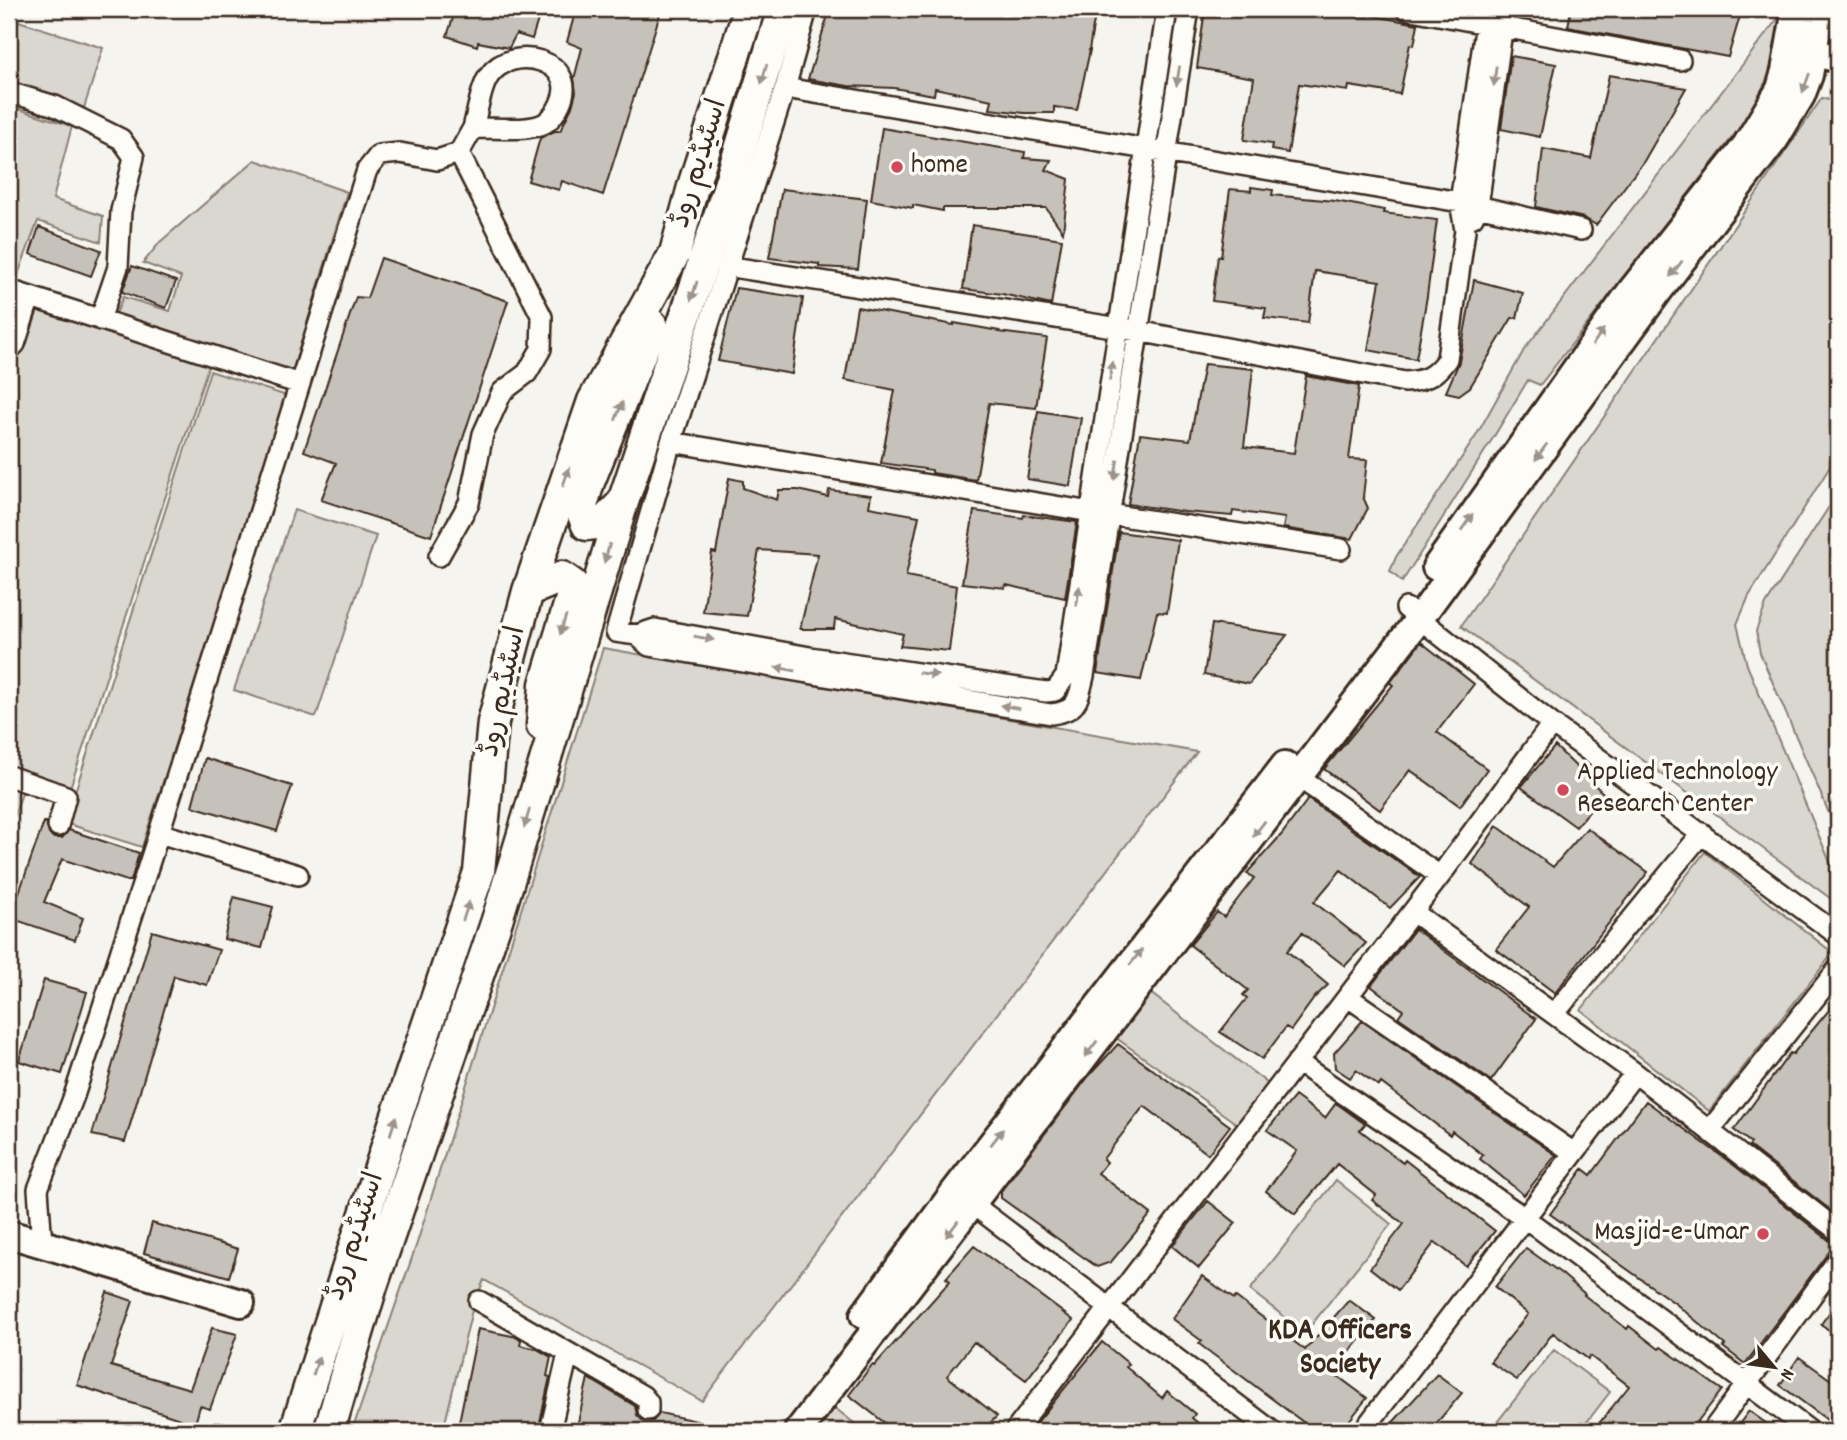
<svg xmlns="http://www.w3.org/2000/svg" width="1847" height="1440" font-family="Dekko,'Playpen Sans Arabic',sans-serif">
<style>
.green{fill:#dad6d0;stroke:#8a8077;stroke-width:2}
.building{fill:#c7c1bb;stroke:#3b2a1e;stroke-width:2}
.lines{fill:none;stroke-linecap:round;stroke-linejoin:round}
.street-casing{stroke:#3b2a1e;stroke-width:24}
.secondary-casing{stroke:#3b2a1e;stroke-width:32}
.primary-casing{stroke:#3b2a1e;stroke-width:35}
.street{stroke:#fdfcf7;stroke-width:19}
.secondary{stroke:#fdfcf7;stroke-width:26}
.primary{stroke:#fdfcf7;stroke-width:30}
.oneway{fill:#9c938a}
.poi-dot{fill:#d1495b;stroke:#fdfcf7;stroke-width:2.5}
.labels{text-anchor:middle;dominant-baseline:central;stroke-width:7;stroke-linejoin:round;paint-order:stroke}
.street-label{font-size:28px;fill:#3b2a1e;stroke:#fdfcf7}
.poi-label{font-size:28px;fill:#3b2a1e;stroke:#fdfcf7;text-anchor:start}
.neighbourhood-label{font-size:30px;font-weight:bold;fill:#3b2a1e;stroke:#fdfcf7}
</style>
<rect width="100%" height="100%" fill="#f5f4ee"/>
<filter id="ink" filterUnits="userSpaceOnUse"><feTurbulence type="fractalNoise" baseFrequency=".0143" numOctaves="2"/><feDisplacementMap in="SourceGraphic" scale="14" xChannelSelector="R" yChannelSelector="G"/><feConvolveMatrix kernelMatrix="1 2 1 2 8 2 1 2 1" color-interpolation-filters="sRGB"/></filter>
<g filter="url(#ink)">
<path class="green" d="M1782,13L1774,65L1748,117L1540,385L1528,380L1490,443L1402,582L1390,571L1396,557L1476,436L1524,350Z
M9,18L103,48L84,108L9,85Z
M1822,98L1838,103V454L1749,596L1737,624L1747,665L1838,881V904L1461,626Z
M9,106L72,126L53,199L103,216L101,242L38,221L16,280L9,278Z
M255,160L347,192L291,375L115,316L123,297L170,311L181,277L143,263L160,242Z
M38,310L209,364L69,791L9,770V364C27,350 31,330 38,310Z
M210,371L287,396L142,847L65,823Z
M1836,496L1838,498V834L1760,653L1756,631L1766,604Z
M294,510L376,536L316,717L234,690Z
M603,648L1197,752L702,1401L484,1280L473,1306L443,1431H352L417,1243Z
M9,783L24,788L9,830Z
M1705,852L1833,953L1709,1111L1581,1010Z
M1140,985L1276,1090L1244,1129L1105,1030Z
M1336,1180L1391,1224L1305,1333L1250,1290Z
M1554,1350L1610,1392L1580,1431H1490Z
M835,1408L864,1431H817Z"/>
<path class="building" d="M456,9H527L540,13L532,39L516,34L509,48L478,42L477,46L447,36Z
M576,9H644L660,14L603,195L562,181L559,190L528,181L540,138L555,131H560L572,107L576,92L574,79L582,48L567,42Z
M830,9H1096L1089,50H1090L1077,110L1054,107V113H1024L990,109L992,100L935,88L934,95L894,88L848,86L808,79Z
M1205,9H1309L1368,17V15L1418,24L1414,45L1410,44L1400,94L1349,86L1348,91L1299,84L1288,153L1271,150L1272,144L1244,140L1254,78L1197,68Z
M1571,9H1742L1728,57L1568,27Z
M1511,56L1556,64L1540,137L1501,129Z
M1609,75L1686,88L1644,161L1596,225L1584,218L1536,207L1543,149L1591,158Z
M882,128L1025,152L1024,158L1051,160L1046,170L1069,179L1063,232L1046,208H943V211L913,205V208L871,200Z
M1251,187L1273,190L1272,195L1335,201L1384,210L1383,213L1437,220L1427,296L1416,359L1368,350L1380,281L1315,271L1308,323L1264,318L1266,308L1212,301L1218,256L1221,257L1230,189L1251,191Z
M782,189L867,199L858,269L819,267V264L769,258Z
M972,225L1062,239L1051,305L1002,294L963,289Z
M39,227L101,250L91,276L30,254Z
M381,258L508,301L431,536L321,500L336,463L304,451L356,297L367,298Z
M132,266L176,281L166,308L122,292Z
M1474,280L1523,293L1517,318H1512L1470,387L1459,395L1446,392L1459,362Z
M736,288L803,298L792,374L718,361Z
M857,307L954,325V323L999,331L998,332L1047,338L1036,408L989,403L976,480L932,473V470L881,463L895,390L845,380Z
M1204,364L1253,369L1244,447L1294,453L1306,376L1359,386L1349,459L1367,460L1363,497L1368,508L1352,539L1283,528L1285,518L1233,511L1232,516L1185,512L1128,504L1140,434L1190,440Z
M1038,411L1081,418L1070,486L1027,479Z
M729,478L743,481V488L777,500L779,490H798L828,497L829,490L871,495L869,507L919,516L906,576L957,586L949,651L900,646L903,634L835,619L834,629H800L818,554L759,550L747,616L703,612L712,552L716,553Z
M974,511L1023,518L1024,515L1077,522L1065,598L1006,585L1005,588L962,583Z
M1119,532L1178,540L1167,613L1157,612L1141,680L1097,673Z
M1212,624L1287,635L1249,684L1204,675Z
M1421,642L1474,684L1437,732L1487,769L1460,806L1410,770L1380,810L1324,769L1393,685L1390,683Z
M1555,746L1604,794L1576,827L1521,787Z
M205,758L292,786L277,831L192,806Z
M1308,799L1420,877L1390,908L1341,870L1314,902L1366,943L1345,966L1302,933L1287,951L1328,985L1315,997L1291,1030L1286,1027L1262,1059L1220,1032L1247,998L1243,995L1248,990L1190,945L1217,912L1224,917L1254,878L1247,873L1282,834Z
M44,822H46L49,834L54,838H62L69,830L139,853L131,881H127L62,859L44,902L83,918L75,940L10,918Z
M1497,826L1553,867L1587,828L1648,872L1555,993L1496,949L1529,907L1472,864Z
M234,897L273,907L262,948L224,939Z
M1415,929L1536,1019L1491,1081L1398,1017L1403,1010L1371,986Z
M152,931L219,950L207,985L174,976L125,1142L92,1135Z
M44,980L87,992L62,1074L19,1061Z
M1838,999V1216L1749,1146L1751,1143L1734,1130L1790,1053L1793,1054Z
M1362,1021L1556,1155L1524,1195L1480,1159L1483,1155L1452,1131L1450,1135L1381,1083L1379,1086L1356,1070L1350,1078L1335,1068L1334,1053Z
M1118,1044L1230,1126L1208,1154L1144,1106L1103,1159L1107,1162L1098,1173L1151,1214L1111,1262L1097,1267L1001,1198V1191L1088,1077Z
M1295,1096L1325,1118L1336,1103L1365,1124L1360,1130L1403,1163L1405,1160L1495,1231L1466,1266L1435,1242L1398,1290L1370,1268L1404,1224L1372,1200L1376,1195L1337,1164L1295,1214L1266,1191L1297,1151L1267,1130Z
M1646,1101L1735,1166L1830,1241L1838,1243V1248L1828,1253L1745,1364L1723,1347L1725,1345L1676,1304L1550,1214L1583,1169L1591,1175Z
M1208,1201L1236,1223L1199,1268L1172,1246Z
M152,1223L238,1249L229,1277L144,1253Z
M974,1246L1073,1320L1026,1380L974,1342L947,1376L997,1416L983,1431H895L849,1395L872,1365L874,1366L950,1281L946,1278Z
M1526,1248L1562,1274L1585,1294L1584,1295L1627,1329L1629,1326L1659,1349L1661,1347L1722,1390L1690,1431H1593L1629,1386L1590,1356L1588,1359L1553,1333L1517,1380L1490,1362L1528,1314L1495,1287Z
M1202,1276L1234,1299L1236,1297L1305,1350L1349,1300L1376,1320L1332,1372L1367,1398L1341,1431H1315L1199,1344L1202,1341L1172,1319Z
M107,1292L133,1301L111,1366L190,1389L212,1328L237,1334L210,1409L200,1406L195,1424L77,1385Z
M1838,1301V1337L1821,1324Z
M478,1329L517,1337L521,1340L520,1345L537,1349L551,1357L547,1376L550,1377L538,1431H476L458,1427Z
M1102,1342L1129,1364L1126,1367L1162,1398L1167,1391L1195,1414L1192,1418L1208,1431H1030Z
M1799,1357L1838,1385V1428L1780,1385Z
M1437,1374L1462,1393L1430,1431H1385Z
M588,1378L635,1406L637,1415L643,1421H653L660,1413L715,1425L714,1431H576Z
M1749,1411L1777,1431H1734Z"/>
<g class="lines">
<g class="street-casing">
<path id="street" d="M807,9L785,88L671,442L616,632L637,635L655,629L810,657L1046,692L1055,691L1066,676L1167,9
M1406,9L1680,60
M785,88L1460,202L1581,230
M9,92L55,106L121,139L134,157L121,211L118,267L100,320
M1473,217L1478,206L1505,9
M726,266L1138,331L1405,382C1425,381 1435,376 1447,359L1465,230L1460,202L1488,9
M9,290L300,384
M9,350L15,344L30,297
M671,442L1091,512
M1108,514L1341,549
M439,556L469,503L483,434L502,392L527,373L541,349L542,317L459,153
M1406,608L1552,724L1838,935
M637,635L649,646L1051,714C1078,711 1078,700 1084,676L1189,9
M9,776L66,796L58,826
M1298,777L1440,876
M159,833L298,875
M1413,912L1635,1073L1838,1231
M1348,997L1574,1153
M1555,1013L1702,833
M1297,1062L1525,1218L1810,1431
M1710,1130L1838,969
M963,1197L1272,1431
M42,1244L38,1189L74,1096L159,833L367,170L379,155L400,153L437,160L459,153L473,128C492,127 526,132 543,124C550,121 557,111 560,104C581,61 512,42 489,76C481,87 477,114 473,128
M479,1301L643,1396L648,1402V1410
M550,1431L568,1354
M1015,1431L1440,876L1552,724
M1363,1431L1635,1073
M1712,1431L1838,1260"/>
</g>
<g class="secondary-casing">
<path id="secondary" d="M1799,48L1838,59
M1436,567L1631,291L1745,147L1780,89L1785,71L1796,9
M9,1234L241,1303
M864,1315L955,1191L1285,765
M798,1431L1419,619L1660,289L1775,139L1801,96L1809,75L1821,9"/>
</g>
<g class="primary-casing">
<path id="primary" d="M623,502L603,523L587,525L581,509L589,482L652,325
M528,591L562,577L572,584L573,592L545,684L542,725
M295,1431L393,1127L479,872L493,722L528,591L593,401L675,253L694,183L749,9
M329,1431L372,1286L497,920L623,502L726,195L783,9"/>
</g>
<use href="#street" class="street"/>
<use href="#secondary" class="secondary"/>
<use href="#primary" class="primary"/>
</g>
<defs><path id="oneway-solid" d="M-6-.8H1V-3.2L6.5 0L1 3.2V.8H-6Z" transform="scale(1.75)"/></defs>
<g class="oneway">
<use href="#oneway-solid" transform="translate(764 74) rotate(106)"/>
<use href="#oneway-solid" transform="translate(1178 76) rotate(99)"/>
<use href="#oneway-solid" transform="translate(1495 76) rotate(97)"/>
<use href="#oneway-solid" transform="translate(1806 83) rotate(110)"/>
<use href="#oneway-solid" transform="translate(1676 269) rotate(128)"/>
<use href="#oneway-solid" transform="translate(694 291) rotate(108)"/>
<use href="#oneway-solid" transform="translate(1598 337) rotate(-55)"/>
<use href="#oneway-solid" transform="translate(1111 371) rotate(-82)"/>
<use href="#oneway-solid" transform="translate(619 411) rotate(-69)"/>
<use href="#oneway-solid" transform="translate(1541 452) rotate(126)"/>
<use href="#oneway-solid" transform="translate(1116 470) rotate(99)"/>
<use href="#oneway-solid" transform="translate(566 477) rotate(-71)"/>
<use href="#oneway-solid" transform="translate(1467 522) rotate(-55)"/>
<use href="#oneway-solid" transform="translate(607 553) rotate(107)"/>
<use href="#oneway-solid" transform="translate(1078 596) rotate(-81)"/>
<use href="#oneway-solid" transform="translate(563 625) rotate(107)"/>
<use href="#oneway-solid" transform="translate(704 638) rotate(10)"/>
<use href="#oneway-solid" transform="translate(785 669) rotate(-170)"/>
<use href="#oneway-solid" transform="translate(928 674) rotate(8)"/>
<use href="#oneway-solid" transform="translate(1010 707) rotate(-170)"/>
<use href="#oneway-solid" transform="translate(527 818) rotate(106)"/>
<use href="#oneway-solid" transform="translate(1259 829) rotate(127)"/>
<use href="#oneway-solid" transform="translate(466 911) rotate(-71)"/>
<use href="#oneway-solid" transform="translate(1136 957) rotate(-52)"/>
<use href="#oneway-solid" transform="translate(1091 1049) rotate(127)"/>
<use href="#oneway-solid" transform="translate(393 1126) rotate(-72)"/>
<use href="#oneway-solid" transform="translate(997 1137) rotate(-52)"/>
<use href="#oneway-solid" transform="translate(952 1229) rotate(127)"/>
<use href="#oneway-solid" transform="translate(316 1366) rotate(-72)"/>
</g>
</g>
<g class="poi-dot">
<circle cx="897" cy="167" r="7"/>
<circle cx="1563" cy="790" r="7"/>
<circle cx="1763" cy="1234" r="7"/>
</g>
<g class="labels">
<g class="street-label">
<text transform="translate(701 164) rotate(-73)">اسٹیڈیم روڈ</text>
<text transform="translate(505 692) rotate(-78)">اسٹیڈیم روڈ</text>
<text transform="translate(357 1237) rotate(-72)">اسٹیڈیم روڈ</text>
</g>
<g class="poi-label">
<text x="911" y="167">home</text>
<text x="1577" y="774">Applied Technology<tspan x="1577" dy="32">Research Center</tspan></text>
<text x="1749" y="1234" text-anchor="end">Masjid-e-Umar</text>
</g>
<g class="neighbourhood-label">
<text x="1340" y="1332">KDA Officers<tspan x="1340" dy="34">Society</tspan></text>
</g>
</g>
<rect width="1847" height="1440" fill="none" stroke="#fdfcf7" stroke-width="35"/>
<rect x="18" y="18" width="1812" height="1405" fill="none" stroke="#3b2a1e" stroke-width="2.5" filter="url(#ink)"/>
<g transform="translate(1774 1367) rotate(119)" stroke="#fdfcf7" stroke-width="5" paint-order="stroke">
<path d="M0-5L12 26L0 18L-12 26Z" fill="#3b2a1e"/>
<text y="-10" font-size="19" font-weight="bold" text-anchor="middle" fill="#3b2a1e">N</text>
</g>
</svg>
